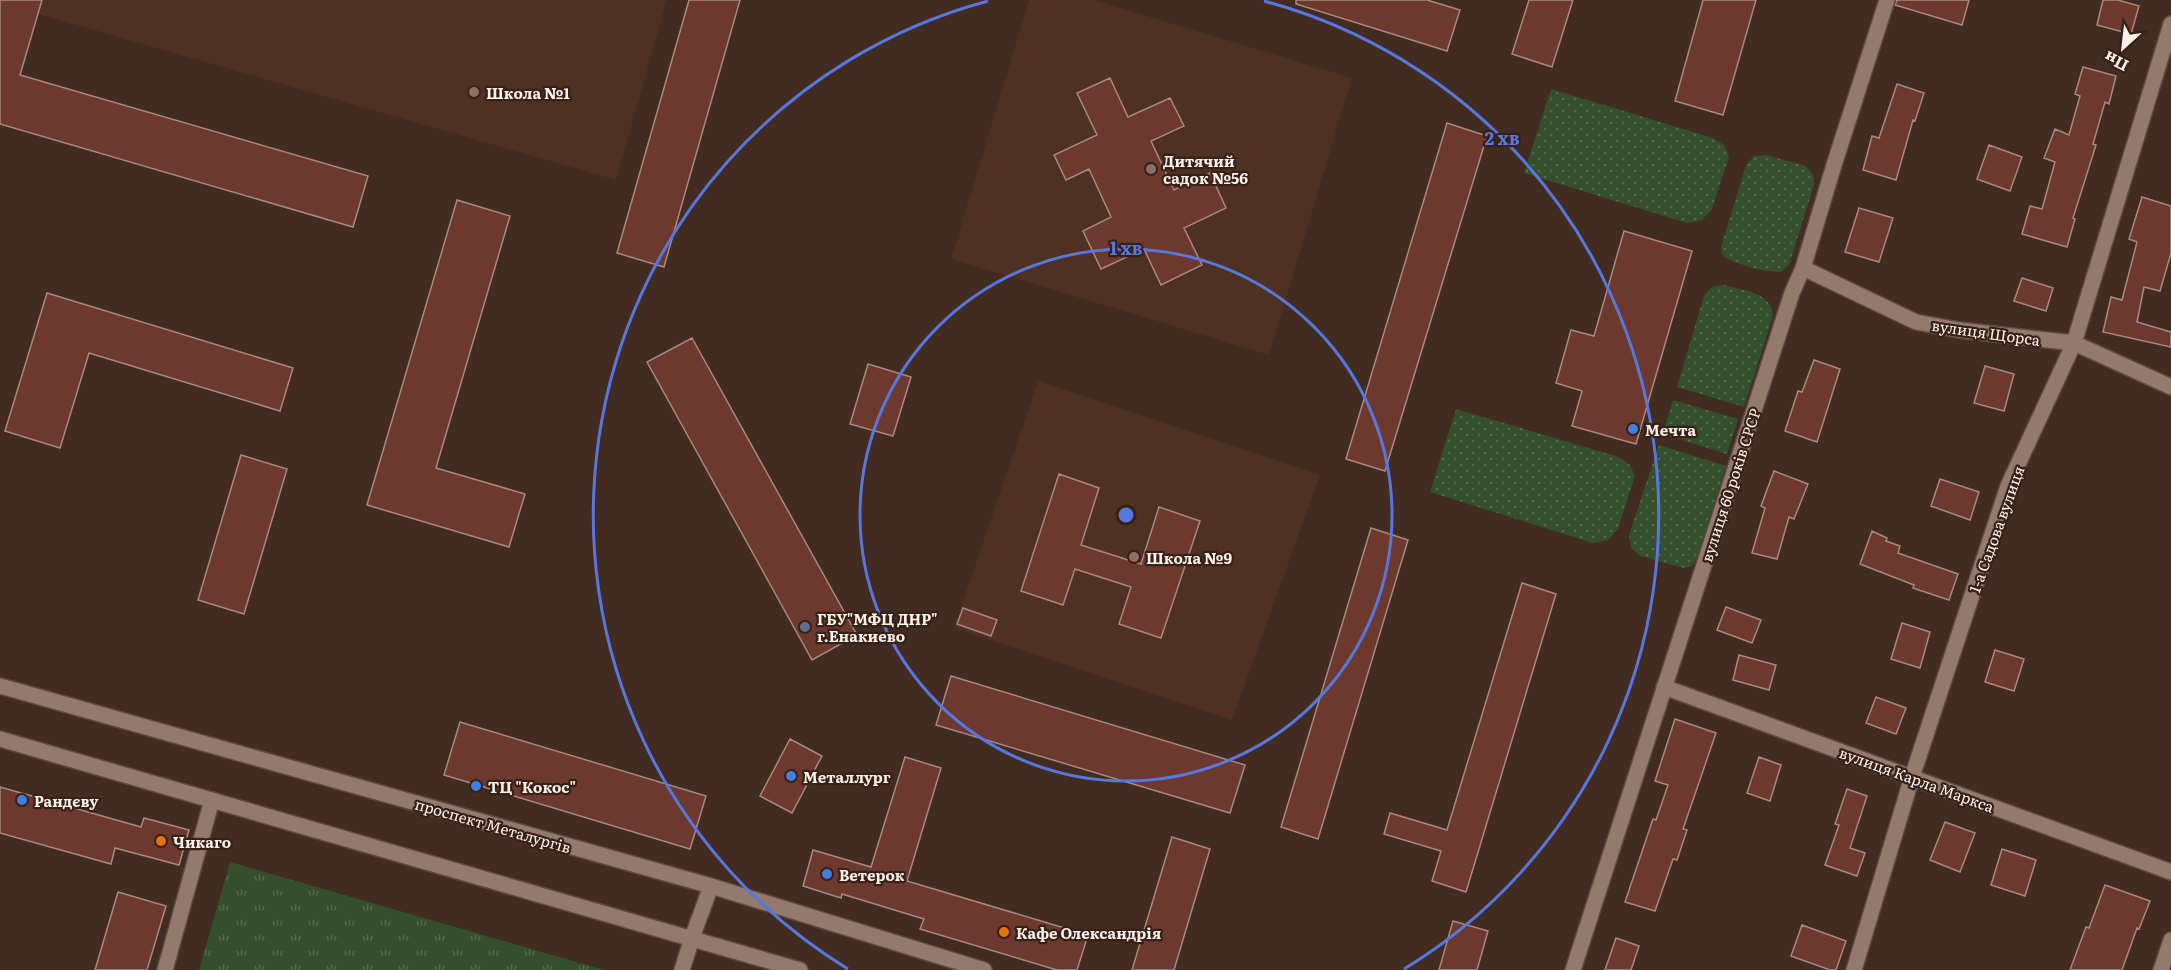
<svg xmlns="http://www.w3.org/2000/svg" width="2171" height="970" font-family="Literata,serif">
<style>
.built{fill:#4e3123}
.grass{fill:url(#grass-dots)}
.park{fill:url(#park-tufts)}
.building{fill:#6d382d;stroke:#a78882;stroke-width:1.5}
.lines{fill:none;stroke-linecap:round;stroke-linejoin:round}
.street-casing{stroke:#5c4940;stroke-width:18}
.secondary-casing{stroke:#5c4940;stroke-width:18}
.street{stroke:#94796d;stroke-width:15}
.secondary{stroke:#94796d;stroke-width:15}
.ring{fill:none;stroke:#5677dd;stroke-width:3}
.education-dot{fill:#8d6e63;stroke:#372117;stroke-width:2}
.shop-dot{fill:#3f7fe0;stroke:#372117;stroke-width:2}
.service-dot{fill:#5c6f8a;stroke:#372117;stroke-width:2}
.food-dot{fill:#e8710a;stroke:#372117;stroke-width:2}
.labels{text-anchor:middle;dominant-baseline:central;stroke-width:4.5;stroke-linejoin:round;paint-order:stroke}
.poi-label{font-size:15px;font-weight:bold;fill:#fff2ed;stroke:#372117;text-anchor:start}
.street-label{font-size:15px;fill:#fff2ed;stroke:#372117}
.centre{fill:#5677dd;stroke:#372117;stroke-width:3}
.ring-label{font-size:18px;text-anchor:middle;font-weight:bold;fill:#5677dd;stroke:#372117;stroke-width:4.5;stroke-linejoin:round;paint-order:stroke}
</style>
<defs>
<pattern id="grass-dots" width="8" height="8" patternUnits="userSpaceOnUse" patternTransform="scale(1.5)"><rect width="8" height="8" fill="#344f2c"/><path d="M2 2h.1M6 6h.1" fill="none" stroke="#52694b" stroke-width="1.8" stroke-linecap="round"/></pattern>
<pattern id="park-tufts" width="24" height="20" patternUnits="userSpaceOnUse" patternTransform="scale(1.5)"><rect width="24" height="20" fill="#344f2c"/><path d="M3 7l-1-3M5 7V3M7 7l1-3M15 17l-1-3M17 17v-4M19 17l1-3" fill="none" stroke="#52694b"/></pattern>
</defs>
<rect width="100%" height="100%" fill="#422b21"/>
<path class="built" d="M0,0H667L616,180L0,3Z
M1029,0H1094L1352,78L1269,355L951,259Z
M1038,381L1320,475L1232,720L954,628Z"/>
<path class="grass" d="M1551,89L1713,138L1724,145L1729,157L1712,209L1702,220L1687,223L1524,173Z
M1766,155L1806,166L1814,176V185L1789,265L1781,272C1763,272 1738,265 1723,256L1721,247L1746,165L1754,156Z
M1724,285C1744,291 1772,292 1773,316L1744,407L1677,387L1704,296L1712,287Z
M1673,400L1738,419L1727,454L1663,434Z
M1456,409L1619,457L1630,465L1635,476L1618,529L1608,540L1593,543L1430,492Z
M1659,445L1726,466L1697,558L1692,566L1684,568L1640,556L1631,548L1629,535Z"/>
<path class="park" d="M230,862L604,970H199Z"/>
<path class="building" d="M0,0H42L20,75L368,176L353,227L0,124Z
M689,0H740L664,267L617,253Z
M1296,0H1427L1460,10L1447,51L1296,4Z
M1529,0H1573L1552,67L1512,54Z
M1703,0H1756L1723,115L1675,101Z
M1897,0H1969L1962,25L1895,5Z
M2103,0H2118L2139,6L2131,34L2097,25Z
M2083,67L2116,76L2109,104L2105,102L2093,144L2096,145L2073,218L2075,219L2067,247L2022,234L2030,206L2042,209L2055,162L2044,158L2055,129L2069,135L2080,96L2075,94Z
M1110,78L1128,117L1170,98L1184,126L1151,141L1174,190L1210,173L1226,208L1184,228L1202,265L1161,285L1144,249L1101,269L1083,231L1111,217L1089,169L1066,180L1054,155L1097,135L1077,93Z
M1897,84L1924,93L1915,121L1913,120L1896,180L1863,170L1872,136L1879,138Z
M1447,123L1487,136L1385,471L1346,459Z
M1989,145L2022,157L2010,191L1977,179Z
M2142,197L2171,206V253L2160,291L2144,287L2137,322L2171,332V347L2103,332L2111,297L2122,300L2137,242L2129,239Z
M457,200L510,216L436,468L525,494L509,547L367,505Z
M1859,208L1893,218L1879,262L1845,252Z
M1624,231L1692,251L1636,444L1572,426L1582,391L1556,383L1571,330L1594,336Z
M2022,278L2053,288L2046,311L2014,301Z
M47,293L293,368L280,411L89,353L60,448L5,431Z
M692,338L857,635L812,660L647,362Z
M1814,360L1840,369L1817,442L1785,431L1798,391L1802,392Z
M868,364L911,377L893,436L850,424Z
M1985,366L2014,374L2004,411L1974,403Z
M241,455L287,469L244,614L198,600Z
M1774,471L1808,484L1794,519L1789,517L1777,559L1752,553L1765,508L1761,506Z
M1059,474L1099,488L1081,545L1141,564L1159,507L1200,521L1161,638L1119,624L1131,587L1075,569L1063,605L1021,591Z
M1940,479L1979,492L1970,520L1931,506Z
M1371,528L1408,540L1318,839L1281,827Z
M1872,531L1887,538L1886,541L1900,546L1898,553L1958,574L1949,600L1913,588L1914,585L1860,564Z
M1522,583L1556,594L1466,892L1432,881L1441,851L1384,834L1390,813L1447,830Z
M1726,607L1761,620L1752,643L1717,630Z
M963,608L997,620L991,636L957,624Z
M1902,623L1930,632L1920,668L1891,659Z
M1995,650L2024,659L2014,691L1985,682Z
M1739,655L1776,665L1769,690L1733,680Z
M951,676L1245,765L1230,813L936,725Z
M1876,697L1906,708L1896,734L1866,723Z
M1675,719L1716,733L1683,829L1687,830L1677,860L1673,859L1655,911L1625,902L1653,819L1656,820L1668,785L1655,781Z
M460,722L706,796L690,849L444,775Z
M790,739L822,756L792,813L760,796Z
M905,757L941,768L907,881L1088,935L1077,970H1057L920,929L924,919L842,894L841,898L803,886L813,850L871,867Z
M1759,757L1781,765L1770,801L1747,793Z
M0,787L141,827L144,818L189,830L179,865L115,848L111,864L0,833Z
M1847,789L1867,796L1850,848L1865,853L1857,876L1825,865L1839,825L1835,824Z
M1945,822L1975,833L1960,872L1930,860Z
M1172,837L1210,849L1174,970H1132Z
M2002,849L2036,860L2025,896L1991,885Z
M2105,885L2150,901L2139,929L2137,928L2122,970H2070L2086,927L2089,928Z
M118,892L166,906L147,970H95Z
M1453,921L1488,931L1477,970H1439Z
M1802,925L1846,941L1836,970H1830L1791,956Z
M1616,938L1639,946L1631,970H1605Z"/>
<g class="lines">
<g class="street-casing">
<path id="street" d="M1803,268L1916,322L1959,330L2074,343L2171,387
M1664,687L2171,872
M165,970L212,800
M682,970L692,938
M1573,970L1792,293L1803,268L1834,165L1887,0
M1854,970L1912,777L2008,486L2074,343L2171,24
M2161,970L2171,940"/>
</g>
<g class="secondary-casing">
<path id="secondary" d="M0,686L711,886L984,970
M0,739L800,970
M692,938L711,886"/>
</g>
<use href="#street" class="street"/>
<use href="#secondary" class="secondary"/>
</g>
<g class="ring">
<circle cx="1126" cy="515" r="266"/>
<path d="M848 969A532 532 0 0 1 988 1M1264 1A532 532 0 0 1 1404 969"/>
</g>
<g class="education-dot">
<circle cx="474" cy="92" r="6"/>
<circle cx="1151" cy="169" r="6"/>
<circle cx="1134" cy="557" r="6"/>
</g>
<g class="shop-dot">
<circle cx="1633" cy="429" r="6"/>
<circle cx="791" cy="776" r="6"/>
<circle cx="476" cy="786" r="6"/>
<circle cx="22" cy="800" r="6"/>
<circle cx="827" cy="874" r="6"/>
</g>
<circle class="service-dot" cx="805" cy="627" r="6"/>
<g class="food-dot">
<circle cx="161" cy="841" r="6"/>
<circle cx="1004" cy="932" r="6"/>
</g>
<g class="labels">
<g class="poi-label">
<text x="486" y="92">Школа №1</text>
<text x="1163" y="160">Дитячий<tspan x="1163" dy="17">садок №56</tspan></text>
<text x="1645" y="429">Мечта</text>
<text x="1146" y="557">Школа №9</text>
<text x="817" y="618">ГБУ"МФЦ ДНР"<tspan x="817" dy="17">г.Енакиево</tspan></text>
<text x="803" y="776">Металлург</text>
<text x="488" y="786">ТЦ "Кокос"</text>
<text x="34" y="800">Рандєву</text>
<text x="173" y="841">Чикаго</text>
<text x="839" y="874">Ветерок</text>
<text x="1016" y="932">Кафе Олександрія</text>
</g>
<g class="street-label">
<text transform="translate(1986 332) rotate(8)">вулиця Щорса</text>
<text transform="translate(1730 485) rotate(-72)">вулиця 60 років СРСР</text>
<text transform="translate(1996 529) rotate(-70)">1-а Садова вулиця</text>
<text transform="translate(1917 779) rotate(20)">вулиця Карла Маркса</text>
<text transform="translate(493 825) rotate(16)">проспект Металургів</text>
</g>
</g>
<circle cx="1126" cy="515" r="9" class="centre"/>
<g class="ring-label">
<text x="1502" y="145">2 хв</text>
<text x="1126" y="255">1 хв</text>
</g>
<g transform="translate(2123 48) rotate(207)" stroke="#372117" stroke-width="4.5" paint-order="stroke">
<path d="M0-4.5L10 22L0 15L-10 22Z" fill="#fff2ed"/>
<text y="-9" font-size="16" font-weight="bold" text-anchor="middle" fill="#fff2ed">Пн</text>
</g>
</svg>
